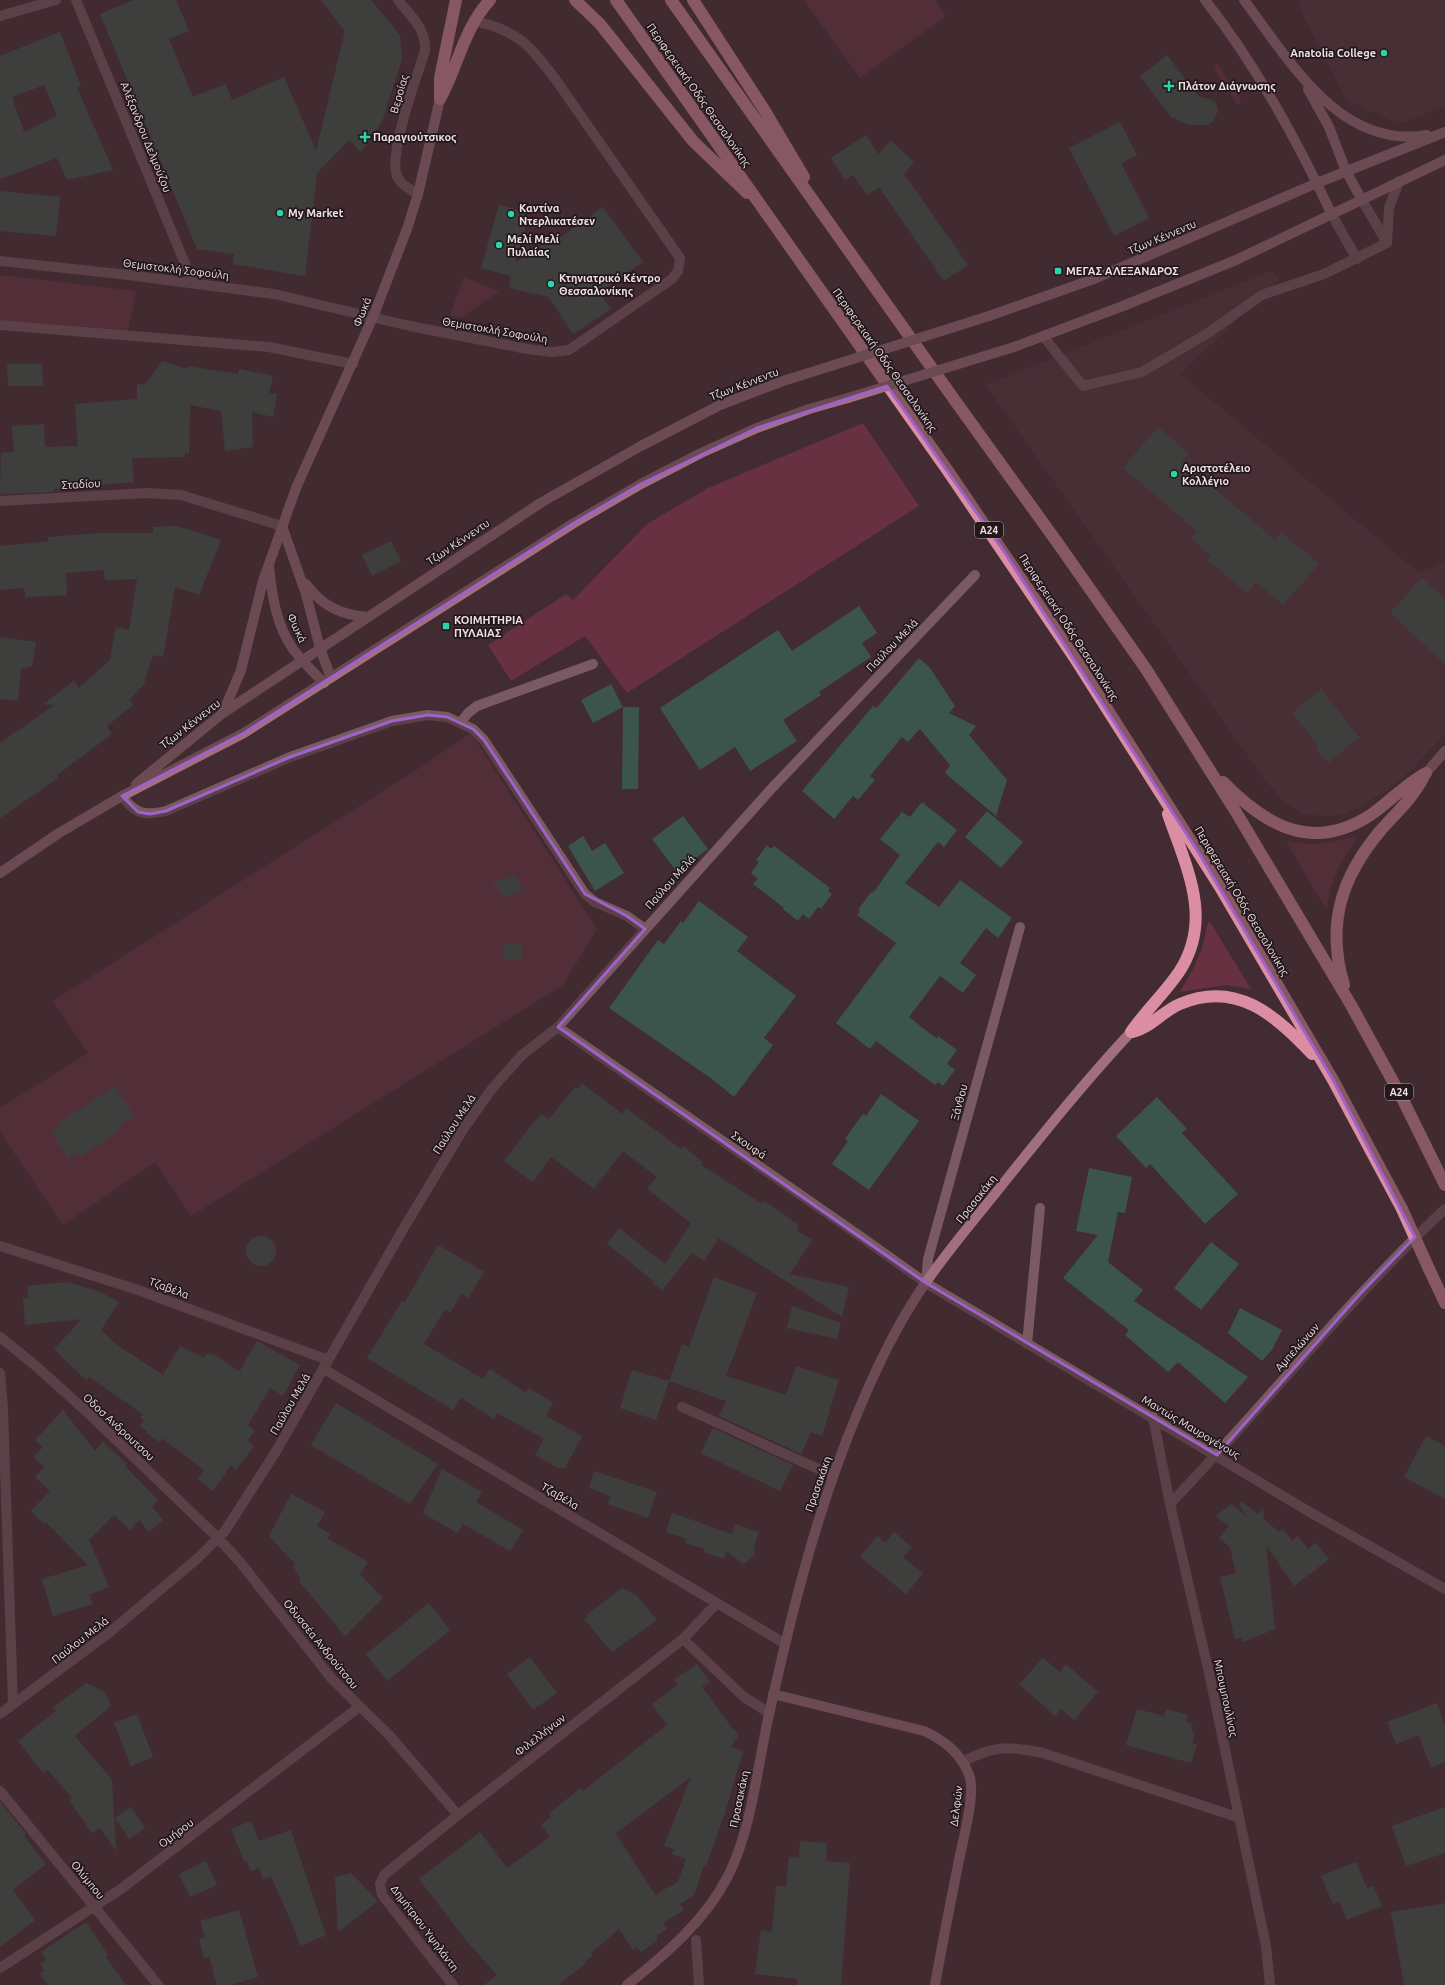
<svg xmlns="http://www.w3.org/2000/svg" width="1445" height="1985" font-family="Ubuntu,sans-serif">
<style>
.built{fill:#51343c}
.green{fill:#673142}
.building{fill:#3b554d;fill-rule:evenodd}
.lines{fill:none;stroke-linecap:round;stroke-linejoin:round}
.lane{stroke:#7a5a62;stroke-width:10}
.street{stroke:#7a5a62;stroke-width:10}
.secondary{stroke:#a16f7d;stroke-width:10}
.highway{stroke:#db8da3;stroke-width:12}
.secondary-bridge{stroke:#a16f7d;stroke-width:10}
.highway-bridge{stroke:#db8da3;stroke-width:12}
.marked{fill:none;stroke:#9e62ca;stroke-width:3;stroke-linejoin:round}
.poi-dot{fill:#28d5ad;stroke:#22171a;stroke-width:1.5}
.labels{text-anchor:middle;dominant-baseline:central;stroke-width:3.5;stroke-linejoin:round;paint-order:stroke}
.shield{fill:#22171a;stroke:#b2a4a7;stroke-width:1}
.shield-label{font-size:10px;font-weight:bold;fill:#efe0e3}
.poi-label{font-size:11px;font-weight:bold;fill:#efe0e3;stroke:#22171a;text-anchor:start}
.street-label{font-size:11px;fill:#efe0e3;stroke:#22171a}
</style>
<rect width="100%" height="100%" fill="#422b32"/>
<path class="built" d="M1300,0H1445V106L1399,124L1347,100L1299,7Z
M1272,271L1279,279L1180,374L1419,573L1445,562V734L1412,769L1388,790L1345,814L1329,816L1302,814L1284,801L1265,780L986,385Z"/>
<path class="green" d="M804,0H935L946,16L860,78Z
M1216,62L1241,99L1239,105L1237,104L1214,69Z
M0,275L136,291L128,330L0,320Z
M464,277L499,291L462,317L450,315Z
M863,423L919,506L627,693L585,636L511,681L488,645L566,594L573,600L647,524L708,488Z
M471,733L597,929L563,985L191,1216L155,1162L63,1225L0,1132V1108L88,1053L53,1001L421,767Z
M1356,836L1357,838C1342,858 1330,882 1327,908L1326,909L1286,841C1315,846 1329,844 1356,836Z
M1208,922H1210L1251,989L1226,985L1180,992L1193,969L1202,948Z"/>
<path class="building" d="M134,0H176L189,31L169,39L193,97L226,84L232,100L284,77L316,151L345,31L321,0H371L400,35L402,59L382,122L361,152L349,140L317,173L305,276L233,264L234,254L197,249L100,14Z
M60,32L81,86L77,88L113,170L67,180L57,158L0,179V56ZM44,85L57,116L24,132L12,97Z
M1167,55L1198,96L1214,101L1216,104L1218,110L1214,121L1208,125H1189L1171,117L1140,76Z
M1120,122L1137,155L1121,163L1149,218L1114,236L1069,148Z
M866,135L878,154L891,141L914,162L904,174L968,265L944,281L879,187L867,195L853,175L845,180L831,158Z
M0,191L60,197L56,236L0,231Z
M499,205L526,212L522,226L525,227L515,263L558,234L561,237L603,207L643,262L599,293L611,309L573,334L549,297L509,288L511,276L481,268Z
M162,361L187,369L188,366L238,374L239,369L273,376L269,393L277,394L273,417L252,412L253,447L225,451L221,411L190,405L189,454L185,453V457L132,458L134,482L54,489V492L0,494L1,453L14,452L12,426L44,424L45,447L78,446L75,404L137,399V384L145,385Z
M7,364H42L43,386H8Z
M1158,427L1189,453L1182,461L1275,540L1281,532L1319,564L1283,605L1256,582L1247,593L1208,560L1211,556L1190,538L1197,531L1123,468Z
M177,526L221,540L199,595L175,587L163,657L153,655L144,684L129,700L133,705L107,726L112,734L57,775L58,778L0,818V743L55,705L43,704L74,681L79,688L110,660L116,627L129,630L137,579L105,580L104,570L66,573L67,595L26,597L24,588L0,590V546L43,542L48,541V537L101,533H153V527Z
M391,541L401,561L372,576L362,555Z
M1422,578L1445,599V664L1390,613Z
M859,606L877,633L862,643L871,657L819,692L821,695L783,720L797,741L750,771L735,747L700,770L660,708L778,630L792,651Z
M0,637L36,642L32,666L21,669L18,701L0,699Z
M919,658L930,668L955,706L949,713L976,726L969,735L1007,780L996,816L945,773L950,765L920,729L908,742L902,737L870,776L875,780L858,800L853,796L834,819L802,791L873,706L876,708L879,705Z
M611,684L623,707L593,723L581,700Z
M1321,689L1359,737L1328,763L1315,748L1318,745L1292,713Z
M623,707H639L638,789H622Z
M922,802L957,830L944,847L938,842L905,883L939,907L960,880L1012,918L998,938L986,928L960,963L976,975L963,993L940,976L909,1017L937,1039L938,1036L957,1050L947,1064L955,1070L943,1086L938,1082L935,1085L876,1041L870,1049L836,1023L896,943L857,915L860,911L858,910L872,891L873,893L900,855L880,839L902,812L910,817Z
M987,811L1023,842L1001,868L965,837Z
M683,816L708,849L677,872L652,839Z
M583,836L592,851L605,843L624,873L595,891L568,846Z
M767,845L771,849L774,846L830,888L828,891L832,894L821,909L818,907L809,919L803,914L798,921L783,909L784,908L753,884L758,879L751,873L759,862L756,860Z
M516,875L523,891L505,897L492,882Z
M699,901L748,937L737,951L796,996L764,1038L773,1045L734,1097L712,1079L609,1008L658,940L664,944L681,921L683,923Z
M505,943L522,944L521,960L503,959Z
M582,1083L622,1114L626,1108L681,1149L683,1146L703,1162L701,1165L762,1204L764,1201L799,1225L796,1230L812,1240L790,1274L849,1287L842,1317L719,1238L704,1261L692,1253L662,1290L652,1283L654,1281L607,1244L619,1228L665,1264L691,1223L647,1189L657,1177L623,1151L594,1189L551,1157L533,1182L504,1161L536,1119L537,1120L541,1114L549,1119L575,1087L578,1089Z
M115,1086L134,1116L117,1128L119,1131L81,1157L78,1153L68,1159L51,1132L60,1127L58,1123Z
M881,1094L919,1121L869,1190L832,1164L848,1141L845,1139L857,1122L863,1114L866,1116Z
M1157,1097L1187,1129L1182,1133L1238,1194L1205,1224L1150,1164L1146,1168L1116,1136Z
M1089,1168L1132,1177L1125,1213L1118,1212L1108,1262L1143,1290L1134,1301L1248,1377L1225,1403L1178,1362L1168,1372L1125,1335L1129,1330L1063,1278L1098,1235L1076,1231Z
M246 1251a15 15 0 1 1 30 0a15 15 0 1 1-30 0Z
M1211,1242L1239,1264L1201,1310L1174,1288Z
M438,1245L484,1272L468,1298L461,1294L450,1313L445,1309L424,1344L483,1379L490,1369L526,1393L528,1388L553,1402L546,1416L582,1436L565,1468H558L535,1455L544,1439L497,1413L494,1419L461,1398L453,1410L367,1358L402,1301L405,1302Z
M714,1277L757,1293L726,1376L786,1395L796,1366L839,1380L822,1436L811,1432L801,1454L719,1416L726,1401L669,1381L682,1344L689,1347Z
M68,1282L100,1292L119,1302L101,1330L117,1345L163,1375L180,1346L204,1358L206,1354H213L242,1373L240,1370L257,1341L300,1365L283,1396L270,1388L248,1425L255,1430L247,1441L254,1446L236,1470L231,1465L213,1491L198,1479L204,1470L162,1438L160,1442L146,1433L147,1431L140,1426L144,1420L140,1418L143,1414L89,1377L86,1380L54,1349L82,1319L25,1325L23,1298H29L27,1286Z
M792,1306L841,1323L837,1339L787,1328Z
M1240,1308L1282,1330L1272,1350L1262,1361L1228,1333Z
M632,1370L669,1381L656,1420L620,1408Z
M336,1403L438,1464L410,1504L311,1445Z
M63,1410L95,1451L103,1442L127,1464L125,1466L158,1500L152,1507L163,1520L149,1532L139,1520L130,1530L114,1515L89,1540L109,1587L89,1595L93,1604L53,1616L42,1579L88,1565L46,1522L44,1524L31,1511L50,1491L35,1477L44,1467L33,1457L43,1447L35,1440Z
M713,1428L793,1465L780,1491L701,1453Z
M1426,1436L1445,1446V1499L1404,1477Z
M442,1469L482,1492L476,1502L523,1530L510,1551L463,1524L457,1533L423,1513Z
M594,1471L657,1492L648,1518L608,1504L611,1496L589,1488Z
M291,1494L325,1512L317,1526L330,1534L327,1538L368,1562L360,1574L383,1598L345,1636L299,1581L301,1580L293,1566L295,1564L269,1536Z
M1242,1502L1258,1514L1263,1508L1264,1519L1279,1532L1283,1529L1292,1541L1298,1536L1308,1549L1316,1543L1329,1559L1294,1586L1266,1545L1275,1629L1243,1642L1242,1638L1235,1639L1220,1577L1236,1573L1230,1547L1219,1538L1229,1526L1216,1516L1231,1504L1248,1518L1239,1504Z
M672,1513L732,1534L735,1524L759,1532L754,1546L755,1555L744,1564L726,1551L724,1559L704,1552L705,1549L685,1543L687,1539L666,1532Z
M894,1532L912,1547L903,1557L923,1573L906,1594L860,1557L877,1536L885,1543Z
M622,1588L636,1595L657,1620L612,1652L584,1619L588,1617L586,1615Z
M429,1603L450,1630L387,1681L366,1654Z
M530,1657L557,1693L533,1710L507,1674Z
M1043,1658L1060,1672L1066,1664L1098,1692L1074,1720L1061,1709L1055,1716L1019,1684Z
M697,1664L710,1682L702,1687L732,1728L739,1735L730,1747L743,1751L724,1816L706,1866L704,1865L694,1895L680,1904L684,1910L663,1923L667,1929L657,1935V1941L641,1952L637,1947L633,1950L619,1929L591,1953L593,1955L584,1962L586,1963L558,1985H484L497,1975L465,1939L419,1879L480,1832L507,1868L550,1837L541,1825L551,1817L549,1813L581,1788L583,1791L667,1725L652,1704L678,1685L674,1680ZM691,1777L664,1846L674,1849L672,1854L686,1859L678,1882L658,1893L656,1896L614,1831L618,1832Z
M86,1683L105,1692L111,1706L75,1736L112,1780L116,1851L100,1828L92,1833L69,1800L72,1798L48,1770L43,1773L18,1741L56,1711L53,1708Z
M1437,1703L1445,1725V1762L1431,1768L1419,1735L1396,1744L1387,1722Z
M1137,1709L1164,1716L1166,1709L1188,1715L1186,1722L1193,1724L1191,1731L1195,1733L1192,1743L1197,1745L1191,1763L1126,1745Z
M137,1714L153,1757L131,1766L114,1723Z
M0,1801L26,1834L24,1836L46,1864L13,1890L35,1920L0,1947Z
M131,1807L145,1828L129,1839L115,1818Z
M1445,1807V1853L1406,1866L1392,1826Z
M251,1821L259,1841L291,1830L326,1935L300,1946L295,1930L271,1876L263,1879L259,1868L251,1871L247,1862L245,1863L231,1829Z
M800,1841L827,1843L826,1861L850,1863L841,1985H797V1979L755,1974L761,1930L772,1932L776,1886H786L789,1857L799,1858Z
M206,1861L217,1885L190,1897L179,1874Z
M1356,1862L1367,1888L1373,1886L1382,1906L1347,1920L1339,1901L1333,1904L1321,1876Z
M351,1873L378,1901L338,1932L335,1877Z
M1445,1903V1985H1404L1391,1912Z
M239,1910L258,1977L231,1985H217L209,1957L204,1958L199,1939L205,1937L200,1921Z
M86,1922L108,1955L105,1956L126,1985H48L40,1974L45,1971L40,1964L46,1960L41,1952Z"/>
<g class="lines">
<path class="lane" d="M1332,215L1357,259
M1387,243L1389,208L1399,181
M1043,336L1083,386L1142,372L1208,333L1262,295L1324,274L1387,243L1362,200
M461,722L468,713L477,706L593,664
M696,1940L699,1985"/>
<path class="street" d="M76,0L193,283
M398,0C412,18 426,28 425,51C417,76 388,154 397,176C401,185 410,189 418,194
M0,16L56,0
M0,261L128,275L274,294L410,326L527,349L552,352L569,350L672,279L678,271L680,258L556,80C530,46 518,30 474,21
M0,325L269,347L353,364
M0,501L147,493L181,495L282,526
M122,796C135,814 145,816 166,811L290,757L392,721L428,715L447,717L473,729L484,740L585,894L595,902L627,916L645,929
M558,1027L860,1236L926,1283L1308,1511L1445,1589
M0,1246L138,1290L328,1360
M926,1283L928,1259L1020,927
M0,1337L36,1366L88,1413L218,1538L240,1562L332,1679L390,1736L458,1815
M1027,1344L1040,1208
M324,1369L784,1643
M0,1373L3,1409L13,1704
M682,1407C733,1429 782,1454 833,1475
M1153,1417L1170,1504L1209,1673L1266,1946L1270,1985
M1170,1504C1263,1407 1347,1301 1445,1209
M683,1639L744,1697L769,1713
M0,1714L110,1632L198,1558L225,1531L275,1453L402,1231L464,1128L491,1090L522,1055L558,1027L772,788L975,575
M962,1762C995,1745 1008,1746 1043,1753L1237,1817
M0,1791L158,1985
M0,1968L121,1889L359,1707
M453,1985L382,1895L380,1884L384,1875L458,1815L683,1639L716,1604"/>
<path class="secondary" d="M1205,0C1257,66 1297,140 1332,215
M1244,0C1289,60 1340,150 1427,135
M1308,89L1329,127L1346,171L1362,200
M989,316L1094,279L1317,183L1445,132
M1014,347L1123,306L1236,260L1445,160
M282,526L306,594L320,648L331,678
M269,567C272,595 276,625 293,649C302,661 313,672 324,683
M306,584C322,606 341,615 368,617
M223,713L241,670L263,581L296,488L373,317L407,229L418,194L440,99
M1426,773L1445,751
M136,784L223,713L542,502L641,446L720,405L783,381L834,365
M0,873L59,833L122,796L244,733L574,523L641,484L701,453L757,428L809,409L848,398
M773,1694L924,1731C944,1740 963,1755 970,1778C975,1798 962,1843 958,1865C950,1905 942,1945 935,1985
M627,1985C666,1954 705,1921 728,1876C752,1830 758,1761 770,1710C793,1607 818,1505 860,1407C876,1369 895,1329 918,1294C944,1254 977,1217 1006,1180C1047,1129 1087,1079 1131,1032"/>
<path class="highway" d="M575,0L600,24L693,141L747,193
M616,0L948,471L1076,660L1220,887L1333,1080L1402,1209
M671,0L956,402L1057,542L1146,669L1236,812L1351,1005L1401,1096L1445,1185
M693,0L765,111L804,177
M440,97V78L456,0
M440,99C458,66 464,28 490,0
M1223,782C1267,827 1314,853 1372,814C1390,801 1406,784 1426,773
M1344,985C1326,925 1341,877 1381,830C1396,813 1414,797 1424,776
M1131,1032C1146,1010 1165,993 1179,972C1214,919 1186,867 1168,814
M1133,1032C1150,1028 1163,1011 1180,1004C1236,980 1276,1015 1312,1054
M1429,1269L1445,1303"/>
<path class="secondary-bridge" d="M834,365L989,316
M848,398L1014,347"/>
<path class="highway-bridge" d="M1402,1209L1429,1269"/>
</g>
<path d="M0 0H1445V1985H0ZM887,386L1003,550L1200,855L1333,1080L1415,1237L1360,1294L1217,1455L926,1283L558,1027L645,929L627,916L585,894L484,740L473,729L447,717L428,715L392,721L290,757L166,811L150,814L138,812L122,796L244,733L574,523L641,484L757,428Z" fill="#422b32" fill-opacity=".55" fill-rule="evenodd"/>
<path class="marked" d="M887,386L1003,550L1200,855L1333,1080L1415,1237L1360,1294L1217,1455L926,1283L558,1027L645,929L627,916L585,894L484,740L473,729L447,717L428,715L392,721L290,757L166,811L150,814L138,812L122,796L244,733L574,523L641,484L757,428Z"/>
<g class="poi-dot">
<circle cx="1384" cy="53" r="4"/>
<path d="M1167 80h4v4h4v4h-4v4h-4v-4h-4v-4h4z"/>
<path d="M363 131h4v4h4v4h-4v4h-4v-4h-4v-4h4z"/>
<circle cx="280" cy="213" r="4"/>
<circle cx="511" cy="214" r="4"/>
<circle cx="499" cy="245" r="4"/>
<rect x="1054" y="267" width="8" height="8" rx="2"/>
<circle cx="551" cy="284" r="4"/>
<circle cx="1174" cy="474" r="4"/>
<rect x="442" y="622" width="8" height="8" rx="2"/>
</g>
<g class="labels">
<g class="shield">
<rect x="975" y="522" width="28" height="16" rx="3"/>
<rect x="1385" y="1084" width="28" height="16" rx="3"/>
</g>
<g class="shield-label">
<text x="989" y="530">Α24</text>
<text x="1399" y="1092">Α24</text>
</g>
<g class="poi-label">
<text x="1376" y="53" text-anchor="end">Anatolia College</text>
<text x="1178" y="86">Πλάτον Διάγνωσης</text>
<text x="373" y="137">Παραγιούτσικος</text>
<text x="519" y="208">Καντίνα<tspan x="519" dy="13">Ντερλικατέσεν</tspan></text>
<text x="288" y="213">My Market</text>
<text x="507" y="239">Μελί Μελί<tspan x="507" dy="13">Πυλαίας</tspan></text>
<text x="1066" y="271">ΜΕΓΑΣ ΑΛΕΞΑΝΔΡΟΣ</text>
<text x="559" y="278">Κτηνιατρικό Κέντρο<tspan x="559" dy="13">Θεσσαλονίκης</tspan></text>
<text x="1182" y="468">Αριστοτέλειο<tspan x="1182" dy="13">Κολλέγιο</tspan></text>
<text x="454" y="620">ΚΟΙΜΗΤΗΡΙΑ<tspan x="454" dy="13">ΠΥΛΑΙΑΣ</tspan></text>
</g>
<g class="street-label">
<text transform="translate(399 94) rotate(-74)">Βεροίας</text>
<text transform="translate(699 95) rotate(55)">Περιφερειακή Οδός Θεσσαλονίκης</text>
<text transform="translate(146 137) rotate(68)">Αλέξανδρου Δελμούζου</text>
<text transform="translate(1162 237) rotate(-23)">Τζων Κέννεντυ</text>
<text transform="translate(176 269) rotate(7)">Θεμιστοκλή Σοφούλη</text>
<text transform="translate(362 312) rotate(-68)">Φωκά</text>
<text transform="translate(495 330) rotate(10)">Θεμιστοκλή Σοφούλη</text>
<text transform="translate(885 360) rotate(55)">Περιφερειακή Οδός Θεσσαλονίκης</text>
<text transform="translate(744 384) rotate(-21)">Τζων Κέννεντυ</text>
<text transform="translate(81 484) rotate(-3)">Σταδίου</text>
<text transform="translate(458 542) rotate(-34)">Τζων Κέννεντυ</text>
<text transform="translate(1069 627) rotate(57)">Περιφερειακή Οδός Θεσσαλονίκης</text>
<text transform="translate(297 628) rotate(65)">Φωκά</text>
<text transform="translate(892 645) rotate(-46)">Παύλου Μελά</text>
<text transform="translate(190 724) rotate(-38)">Τζων Κέννεντυ</text>
<text transform="translate(670 882) rotate(-48)">Παύλου Μελά</text>
<text transform="translate(1242 901) rotate(59)">Περιφερειακή Οδός Θεσσαλονίκης</text>
<text transform="translate(959 1102) rotate(-75)">Ξάνθου</text>
<text transform="translate(454 1124) rotate(-57)">Παύλου Μελά</text>
<text transform="translate(749 1145) rotate(35)">Σκουφά</text>
<text transform="translate(976 1199) rotate(-52)">Πρασακάκη</text>
<text transform="translate(169 1288) rotate(20)">Τζαβέλα</text>
<text transform="translate(1297 1347) rotate(-48)">Αμπελώνων</text>
<text transform="translate(290 1404) rotate(-60)">Παύλου Μελά</text>
<text transform="translate(119 1427) rotate(43)">Οδοσ Ανδρουτσου</text>
<text transform="translate(1191 1427) rotate(31)">Μαντώς Μαυρογένους</text>
<text transform="translate(818 1484) rotate(-71)">Πρασακάκη</text>
<text transform="translate(560 1496) rotate(31)">Τζαβέλα</text>
<text transform="translate(80 1640) rotate(-38)">Παύλου Μελά</text>
<text transform="translate(321 1644) rotate(51)">Οδυσσέα Ανδρούτσου</text>
<text transform="translate(1226 1698) rotate(78)">Μπουμπουλίνας</text>
<text transform="translate(540 1735) rotate(-38)">Φιλελλήνων</text>
<text transform="translate(739 1799) rotate(-78)">Πρασακάκη</text>
<text transform="translate(956 1806) rotate(-83)">Δελφών</text>
<text transform="translate(176 1833) rotate(-37)">Ομήρου</text>
<text transform="translate(88 1880) rotate(51)">Ολύμπου</text>
<text transform="translate(425 1928) rotate(53)">Δημήτριου Υψηλάντη</text>
</g>
</g>
</svg>
